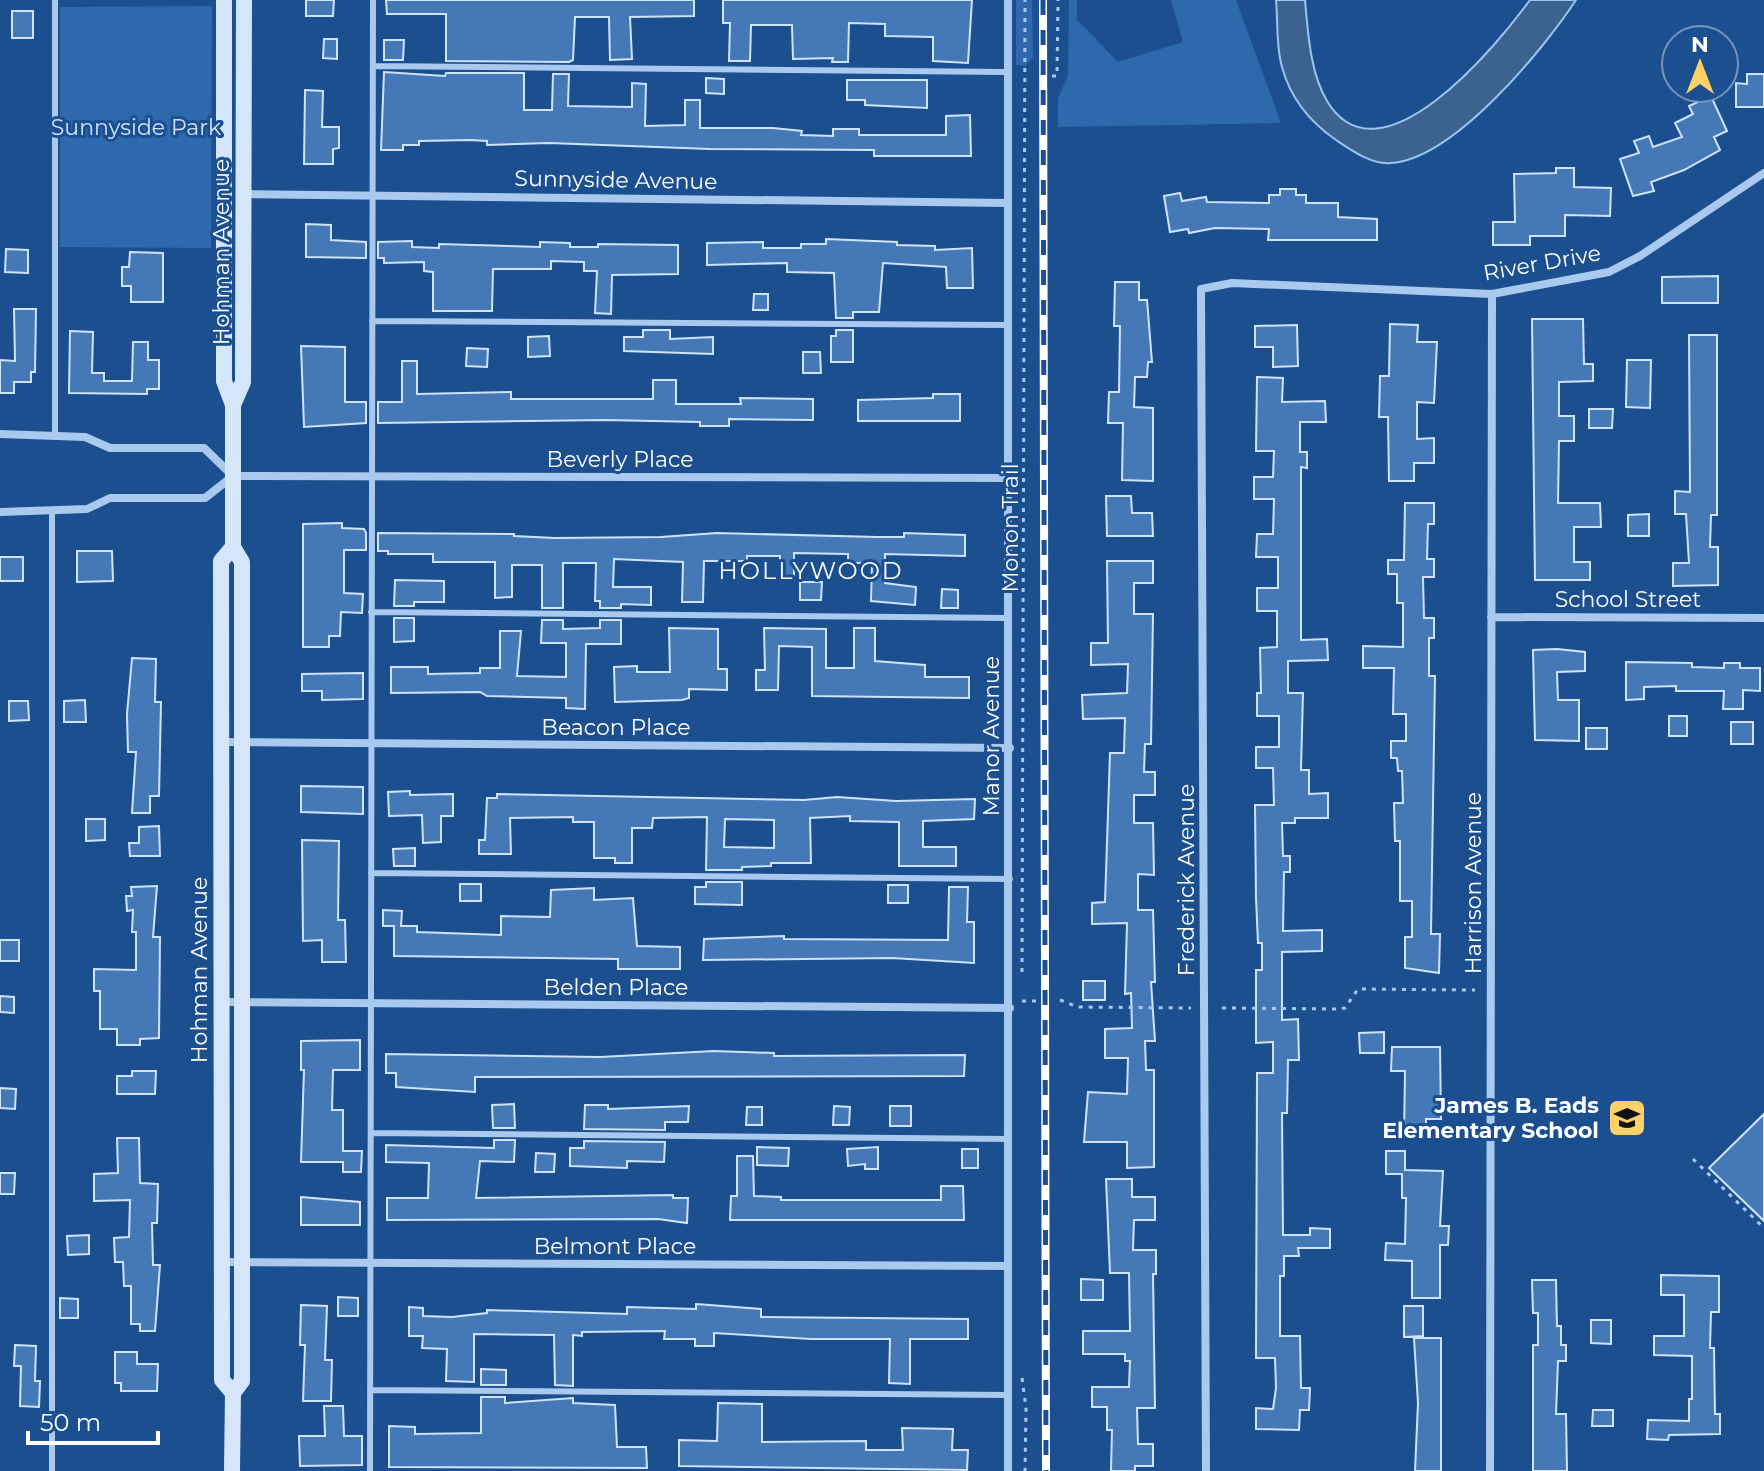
<svg xmlns="http://www.w3.org/2000/svg" width="1764" height="1471" font-family="Montserrat,sans-serif">
<style>
.green{fill:#2e69ad}
.water{fill:#3c6290;stroke:#9cc4f0;stroke-width:2}
.building{fill:#4478b7;stroke:#cfe3fa;stroke-width:2;fill-rule:evenodd}
.lines{fill:none;stroke-linecap:round;stroke-linejoin:round}
.path{stroke:#a9c9ee;stroke-width:3;stroke-dasharray:4 6;stroke-linecap:butt}
.service{stroke:#a9c9ee;stroke-width:6}
.minor{stroke:#a9c9ee;stroke-width:8}
.secondary{stroke:#d6e6fa;stroke-width:16}
.rail-casing{stroke:#fff;stroke-width:8}
.rail{stroke:#1b4f8f;stroke-width:5;stroke-dasharray:15;stroke-linecap:butt}
.labels{text-anchor:middle;dominant-baseline:central;stroke-width:6;stroke-linejoin:round;paint-order:stroke}
.park-label{font-size:22px;fill:#cfe3fa;stroke:#1b4f8f}
.street-label{font-size:22px;fill:#fff;stroke:#1b4f8f}
.poi-label{font-size:22px;font-weight:bold;fill:#fff;stroke:#1b4f8f;text-anchor:end}
.neighbourhood-label{font-size:24px;letter-spacing:2px;fill:#fff;stroke:#1b4f8f}
</style>
<rect width="100%" height="100%" fill="#1b4f8f"/>
<path class="green" d="M1016,0H1032L1033,58L1025,66L1016,65Z
M1069,0H1077V20L1118,62L1183,42L1171,0H1236L1281,123L1058,127V98L1068,76Z
M212,6L211,248L60,247V7Z"/>
<path class="water" d="M1276,0H1305C1308,32 1310,73 1327,101C1380,189 1498,44 1530,0H1576C1543,50 1454,159 1391,163C1372,165 1351,150 1336,140C1310,122 1290,97 1282,67C1276,47 1278,21 1276,0Z"/>
<path class="building" d="M306,0H334L333,16H306Z
M386,0H694V16L630,17L632,59L610,60L609,17H575L573,60L569,62L446,61V14H387Z
M723,0H972L968,63L933,61V37L885,36V24L849,23L848,62H832L833,58L793,59L792,25H751L750,61H729L730,23H723Z
M12,11H33V38H12Z
M324,39H337V59L323,58Z
M384,40H404L403,60H384Z
M384,72L445,76L446,73H524V110H552L553,74H569L568,106L632,107V83L646,84L645,126L685,125V100H700V128H773L802,131L801,135L833,136V129H859V135H946V116L970,115L971,156H874V150L710,149L549,143L487,145V141L471,140L419,141V145H403V150H381Z
M1747,74H1764V107H1736V83L1747,84Z
M706,78L724,79V94L706,93Z
M847,80H927V108L865,105V100H847Z
M305,90L323,91L322,127H339V148L333,149V164H304Z
M1711,96L1727,131L1714,137L1720,150L1684,170L1651,182L1654,191L1633,196L1620,159L1639,153L1634,141L1649,136L1653,147L1682,137L1675,123L1693,114L1689,106Z
M1556,168H1574V187L1611,188L1610,216L1565,215V236H1530V245H1493V222H1515L1514,174L1556,173Z
M1280,189H1296V195H1306V203H1338V217L1377,219V240H1268L1269,229L1215,228L1189,233L1188,229L1170,232L1164,196L1180,193L1182,201L1206,197L1207,202L1269,203V195H1280Z
M306,224L331,225V240L366,242V258L306,257Z
M826,239L897,242V245L935,246V250L972,248L973,288H947L946,267L883,263L879,312H853V318H836L834,273L787,272V263L707,265V243L763,242V248H801V244H826Z
M412,241V247L439,248V244L540,247V242L570,243V247H598V244L678,245V274L612,275L611,314L595,313L597,271H584V262L551,261V269H493L492,311H433V272L424,271V262L384,263V258H378V242Z
M6,249L28,250V273L5,272Z
M130,252L163,253V302H131V286H122V267H129Z
M1718,276V303H1662V277Z
M1115,282H1139V300H1147L1152,362H1148L1147,377H1135L1134,407L1153,408V481L1122,480L1123,423H1108L1109,392H1119L1120,326H1114Z
M754,294H768V310H753Z
M14,309H36L35,372H31V382H14V393H0V360L15,361Z
M1532,319H1583L1584,364H1593V381L1559,382V416H1574V441H1559L1558,503H1600L1601,527H1574V562H1590V580H1535Z
M1390,324L1418,325L1417,342H1437L1434,403L1417,402V439L1434,438V463H1414V481H1389L1388,417H1379L1380,376H1389Z
M1297,325L1298,366L1273,367V347H1255V326Z
M643,330H670V339L713,337V354L624,351V337H643Z
M836,330H853V362H831V336H836Z
M70,331L93,332L92,373H104V381H132L133,342H148V360H159V389H147V394L69,393Z
M1689,335H1717V515H1711L1710,547H1718V585L1673,586V563H1689L1686,514H1675V491L1690,492Z
M549,336L550,356L528,357V337Z
M301,346L345,347V402H366V423L304,427Z
M467,348L488,349L487,367L466,366Z
M803,352H820L821,373H803Z
M1627,360H1651L1650,408L1626,407Z
M402,361H417V394L511,392V399H653V380H676V404H741L740,398L813,399V420L729,419V426H700V422L606,420L378,423V402H402Z
M1257,377L1283,378L1282,402L1325,401L1326,422H1300V452H1307V468L1301,467V640L1327,639L1328,660L1288,661V693H1303L1301,770H1309V794L1328,793V818H1295V823H1282L1283,856H1290V872H1284L1283,931L1322,930V951L1282,952V1020L1298,1019L1299,1060H1288L1287,1113H1282L1283,1235H1310V1228L1330,1229V1248H1298L1299,1256H1284V1276H1280V1336H1300L1301,1388H1310L1309,1410H1300L1299,1430L1256,1429V1408L1273,1409L1276,1388L1275,1358H1256L1257,1073H1273V1042L1256,1043V970H1262V943H1258L1256,898L1255,805H1274L1273,768H1256V747H1279V716H1257V693H1261L1260,648L1277,647V611H1257V588H1278V557H1256L1257,534H1273L1274,499H1254V477H1273L1274,451H1256Z
M933,394H960V421H858V400L933,398Z
M1589,409H1613L1612,428H1589Z
M1106,496H1131L1132,513H1152L1153,536H1107Z
M1405,503H1434V524H1428L1427,559H1434V577H1423L1424,618H1434V638H1429V676H1435L1431,934H1440L1439,973L1405,968V937H1412V901H1400V841H1395L1394,803H1403L1402,771H1398L1397,758H1391V741H1406V714H1393L1394,668H1363V646L1403,647V603H1397V574H1388V560H1404Z
M1649,514V536H1628V515Z
M342,523V528L364,529L366,533V550H344V593L363,594L362,613L341,612L340,636H329V647H303V524Z
M378,533L514,534V536L555,538L661,537L717,533L877,537H904V533L965,535V556L885,554V583L916,587L915,605L871,601L872,563H848V554L794,553V580H780V556H747V561H704L703,602H682L683,562L614,559L613,587H651V605L621,604V608H600V601H595L596,563H563V608H542V565H512V597L495,598V562H433V554H388V551H378Z
M77,551H112L113,581L77,582Z
M0,557H23V581H0Z
M1107,561H1153V583H1134V614H1153L1151,744H1145L1144,772H1155V795H1134V823H1153L1154,875L1138,874V910H1153L1155,982H1151L1155,1041H1145L1146,1070H1154V1167L1127,1168V1142H1084L1088,1092L1127,1094L1128,1058H1105V1029L1132,1028L1131,993L1125,994L1127,923L1092,924V903L1105,902L1110,753H1124L1125,718L1083,719L1082,695L1127,693L1128,664L1091,665V643H1108Z
M395,580L444,581V602H414V606H394Z
M800,582H822L821,600H800Z
M942,589L958,590V608H941Z
M394,618H414V641L394,642Z
M542,620H563V629L600,628V620H621V644H586L585,709L566,708V698L487,696L480,692L391,693V667H428V674L480,673V668H500V631H521L517,676L566,677V643H541Z
M669,628L718,629V669H727V690L689,689V698L682,700L615,702L614,667L637,666V672H670Z
M764,628L826,629V668H854V628H875V661L925,665V677H969V698L812,696V647L779,646L778,690H756V670H765Z
M1557,649L1585,652V671L1557,672L1558,700H1579V741L1535,740L1533,650Z
M132,658L156,659L155,702H161L159,796H150V813H132L136,752H128L127,714Z
M1626,662L1692,663V667L1724,668V663H1740V668H1760V691L1743,690V709H1723L1724,691H1676V686L1644,687V699L1626,700Z
M363,673V699L322,700V691H302V674Z
M85,700L86,722H64V701Z
M9,701H28L29,720L9,721Z
M1669,716H1687V736H1669Z
M1731,722H1753V744H1731Z
M1586,728H1607V749H1586Z
M301,786L363,787V814L301,812Z
M410,791V795L453,794V816H441V842L423,843L422,815L389,816L388,792Z
M497,794L804,800L837,797L896,801L975,799L974,819L923,821V847H956V866H899V822L850,821V816L810,818L811,863H771V866L742,867V870H706L707,817L653,818L652,828H632V863H615V858H594V822H573V817L510,818L511,854H479V840H485L487,798H497ZM725,819L774,820V848L724,847Z
M86,819H105V840L86,841Z
M159,826L160,856H130L129,843H139V827Z
M302,840L339,841L338,920H345L346,962H322V940L303,941Z
M415,848V866H394L393,849Z
M706,882H742V905L695,904V887H706Z
M460,884H481V901H460Z
M888,885H908V903H888Z
M157,886L153,937H160L159,1038L140,1039V1045H117V1029H100V991H94V969L136,970V932H132L133,910L127,911L126,896H132L131,887Z
M949,887H968L967,922H974V963L892,958L703,960L704,939L784,936V939L948,940Z
M594,888V900L633,898L637,946L680,947V969H618V959L394,956V926H383V910L402,911L401,926H417V932L501,935V916L550,917L551,890Z
M0,940H19V961H0Z
M1083,981H1105V1000H1083Z
M0,996L14,997V1013L0,1012Z
M1384,1032V1053H1360L1359,1033Z
M360,1040V1070H333L332,1110H343V1151H362L361,1172H343V1162H301L304,1070H301V1041Z
M1392,1047H1440L1441,1119H1426V1136H1404L1405,1071H1391Z
M714,1051L774,1053V1056L965,1055L964,1076L475,1077V1092L396,1087V1073H386V1054L600,1057Z
M132,1071H156L155,1094H117V1076H132Z
M0,1088L16,1089L15,1109L0,1108Z
M514,1104L515,1128H493L492,1105Z
M585,1105H608V1109L689,1106L688,1122H665V1130L584,1129Z
M834,1106L850,1107L849,1125H833Z
M890,1106H911V1126H890Z
M747,1107H762V1125H746Z
M1764,1114V1221L1709,1168Z
M117,1138H139L140,1183L158,1184L157,1223H152L153,1265H160L155,1331H140V1324H131V1286H124L123,1262H115L114,1238L129,1237L130,1200L94,1201V1174L118,1173Z
M494,1140H515L514,1162L480,1161L476,1198L673,1195V1198H688L687,1223L658,1219L387,1220V1198H428L429,1163L386,1162V1145L494,1148Z
M584,1141L665,1142L664,1162L627,1161V1168L570,1166V1148H584Z
M757,1147L789,1148L788,1166L757,1165Z
M878,1147V1169H865V1164L848,1166L847,1149Z
M962,1149H978V1168H962Z
M1386,1151H1405V1170L1443,1171L1440,1226H1449L1448,1245H1440V1298H1412V1261L1385,1260L1386,1243L1405,1244L1406,1198H1402V1174H1386Z
M536,1153L555,1154L554,1172H535Z
M737,1156H753L754,1196L781,1197V1200H941V1186H963L964,1220H730L731,1196H737Z
M0,1173H15L14,1194H0Z
M1106,1179H1132V1197H1155V1220H1134L1133,1250H1156V1274H1153L1155,1408H1137L1138,1444H1153V1466H1135V1471H1111L1112,1430H1107V1407H1092V1387H1129L1130,1361H1125V1354H1083V1331H1130L1129,1273H1110Z
M301,1197L360,1202V1225H301Z
M89,1235V1254L68,1255L67,1236Z
M1661,1275L1719,1276V1312H1711L1710,1348H1714L1715,1414H1720V1434L1669,1435L1668,1440L1647,1439L1648,1420L1689,1421V1399H1692V1356L1654,1355V1336H1684V1295H1661Z
M1081,1279L1103,1280V1300H1081Z
M1532,1280H1556L1557,1326H1561V1345H1566V1361H1558L1556,1414H1566L1567,1471H1533V1345H1538V1313H1533Z
M338,1297L358,1298V1316H338Z
M60,1298L78,1299V1318H60Z
M696,1304L761,1309V1317L968,1319V1339H910V1384L889,1383L890,1339H811L714,1333V1346H695V1339H664L665,1331L582,1332V1336L573,1335V1386L555,1385L554,1335L474,1334V1382L446,1381L447,1349L422,1348L423,1336H409V1307L423,1308V1316L452,1317L487,1313V1310L627,1314V1307L696,1309Z
M301,1305L327,1306L325,1360H332L331,1401H303L305,1345H300Z
M1404,1306H1423V1336L1404,1337Z
M1591,1320H1611V1344L1591,1343Z
M1414,1338H1441V1471H1415L1418,1403Z
M15,1345L36,1346L35,1381H40L39,1407L20,1406L21,1366H14Z
M115,1352H137V1364H158L157,1391H121V1383H115Z
M481,1369L506,1370V1385H481Z
M481,1397H505V1403L573,1398V1403L615,1405L617,1447H646L647,1468L389,1467V1426L415,1427V1434L481,1433Z
M718,1403L762,1404V1442L866,1441V1450H903L902,1428L953,1429L952,1450H968L967,1470L679,1466V1440L717,1441Z
M324,1406H343L344,1436H362V1465L300,1466L299,1436H325Z
M1593,1410H1613V1426H1592Z"/>
<g class="lines">
<path class="path" d="M1052,76H1057L1058,0
M1022,972L1025,0
M1060,1000L1078,1007L1191,1008
M1022,1001H1036
M1222,1008L1337,1009L1345,1008L1358,989L1475,990
M1693,1159L1764,1228
M1022,1378L1026,1408L1025,1471"/>
<path class="service" d="M373,66L1007,72
M372,321L1007,325
M55,434V0
M371,612L1008,618
M371,873L1010,879
M371,1133L1009,1139
M370,1390L1008,1395
M52,1471V512
M370,1471L373,0"/>
<path class="minor" d="M1008,0V1471
M241,194L1007,203
M0,434L85,437L110,448H204L232,475
M0,512L87,509L110,498H205L233,476L1007,478
M1491,617L1764,618
M222,742L1010,748
M221,1002L1010,1008
M222,1262L1007,1266
M1206,1471L1201,289L1232,283L1492,294L1609,272L1640,256L1764,173
M1490,1471L1492,294"/>
<path class="secondary" d="M224,0V381L233,405V547L242,562V1381L233,1393L232,1471
M233,405L243,382L244,0
M233,1393L222,1380L221,561L233,547"/>
<g class="rail-casing">
<path id="rail" d="M1043,0L1046,1471"/>
</g>
<use href="#rail" class="rail"/>
</g>
<defs>
<g id="school-square" transform="scale(2)"><rect x="-9" y="-9" width="18" height="18" rx="4" fill="#ffd166" stroke="#1b4f8f"/><path d="M0-5L7-2L0 1L-7-2ZM-4 1L0 2.5L4 1V4Q0 6-4 4Z" fill="#111"/></g>
</defs>
<g fill-rule="evenodd">
<use href="#school-square" x="1627" y="1118"/>
</g>
<g class="labels">
<g class="park-label">
<text x="136" y="127">Sunnyside Park</text>
</g>
<g class="street-label">
<text transform="translate(616 180) rotate(1)">Sunnyside Avenue</text>
<text transform="translate(221 252) rotate(-90)">Hohman Avenue</text>
<text transform="translate(1542 263) rotate(-10)">River Drive</text>
<text x="620" y="459">Beverly Place</text>
<text transform="translate(1010 528) rotate(-90)">Monon Trail</text>
<text x="1628" y="599">School Street</text>
<text x="616" y="727">Beacon Place</text>
<text transform="translate(991 736) rotate(-90)">Manor Avenue</text>
<text transform="translate(1186 880) rotate(-90)">Frederick Avenue</text>
<text transform="translate(1473 883) rotate(-90)">Harrison Avenue</text>
<text transform="translate(199 970) rotate(-90)">Hohman Avenue</text>
<text x="616" y="987">Belden Place</text>
<text x="615" y="1246">Belmont Place</text>
</g>
<g class="poi-label">
<text x="1599" y="1105">James B. Eads<tspan x="1599" dy="25">Elementary School</tspan></text>
</g>
<g class="neighbourhood-label">
<text x="811" y="570">HOLLYWOOD</text>
</g>
</g>
<g transform="translate(1700 64)"><circle r="38" fill="#1b4f8f" stroke="#7695bc" stroke-width="2"/>
<path d="M0-6L14 30L0 20L-14 30Z" fill="#ffd166"/>
<text y="-12" font-size="22" font-weight="bold" text-anchor="middle" fill="#ffffff">N</text>
</g>
<path d="M28 1431v12h130v-12" fill="none" stroke="#ffffff" stroke-width="4"/>
<text x="40" y="1431" font-size="24" fill="#ffffff" stroke="#1b4f8f" stroke-width="6" paint-order="stroke">50 m</text>
</svg>
